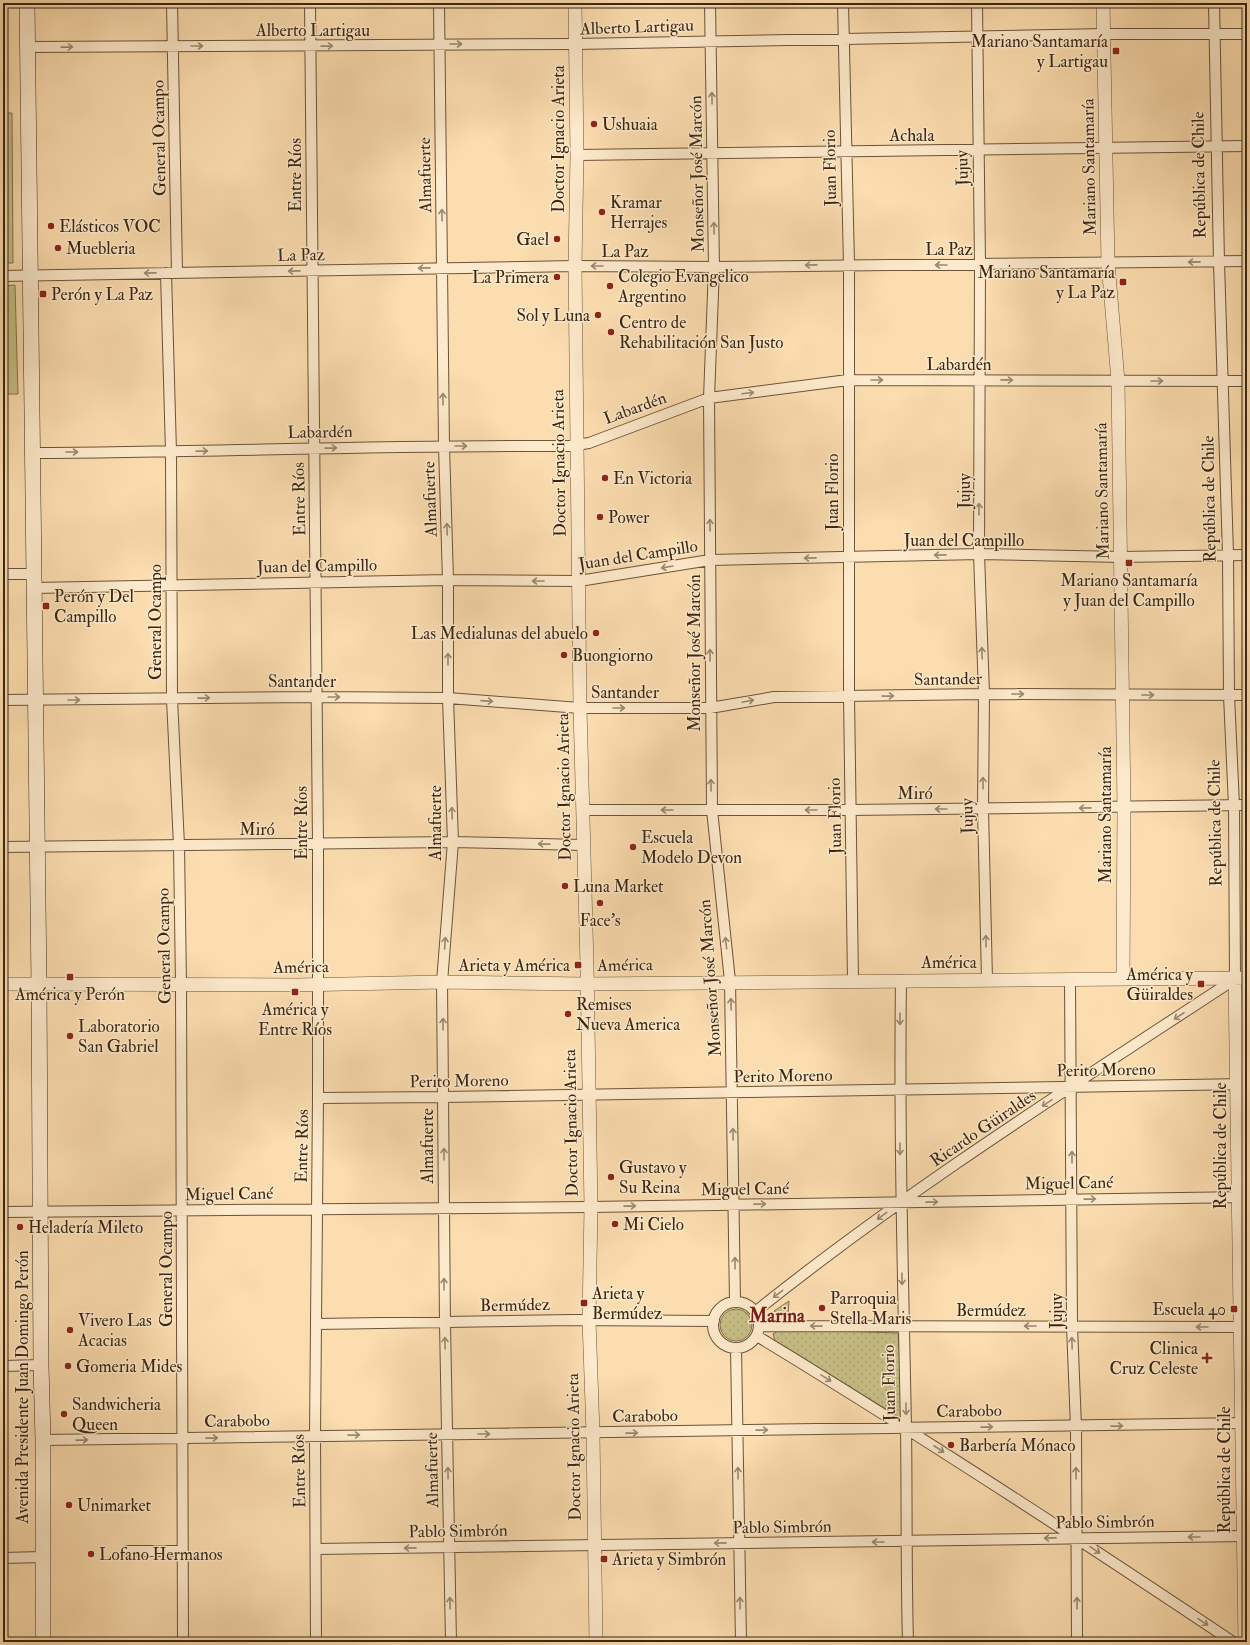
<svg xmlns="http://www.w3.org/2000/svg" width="1250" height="1645" font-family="'IM FELL Double Pica',serif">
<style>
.grass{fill:#c7bf85;stroke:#80734c}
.park{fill:url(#park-dots);stroke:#80734c}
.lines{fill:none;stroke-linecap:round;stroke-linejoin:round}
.minor-casing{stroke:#6a543a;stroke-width:12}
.tertiary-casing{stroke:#6a543a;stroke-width:14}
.secondary-casing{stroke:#392713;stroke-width:16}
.minor{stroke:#fde9cb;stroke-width:10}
.tertiary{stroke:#fde9cb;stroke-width:13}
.secondary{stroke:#fde9cb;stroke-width:15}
.oneway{stroke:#9b886f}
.poi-dot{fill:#8f2418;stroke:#fde9cb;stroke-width:1.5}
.labels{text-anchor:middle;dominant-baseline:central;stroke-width:3;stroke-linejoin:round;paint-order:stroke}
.street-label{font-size:17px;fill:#392713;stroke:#fde9cb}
.poi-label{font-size:17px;fill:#392713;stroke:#fde9cb;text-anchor:start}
.quarter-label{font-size:19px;font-weight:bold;fill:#7a1f14;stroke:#fde9cb}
</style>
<defs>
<pattern id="park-dots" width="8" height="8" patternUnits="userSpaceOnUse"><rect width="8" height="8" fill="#c7bf85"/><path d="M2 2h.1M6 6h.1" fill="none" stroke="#aca472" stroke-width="1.8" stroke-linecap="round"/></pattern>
</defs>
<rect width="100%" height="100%" fill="#fcddaf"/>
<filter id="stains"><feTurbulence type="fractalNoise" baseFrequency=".005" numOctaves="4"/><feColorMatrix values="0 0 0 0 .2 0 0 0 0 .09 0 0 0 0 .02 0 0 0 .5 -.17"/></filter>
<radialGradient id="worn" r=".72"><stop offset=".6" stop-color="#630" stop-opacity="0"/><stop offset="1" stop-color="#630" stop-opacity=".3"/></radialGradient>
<path class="grass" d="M3,113H12L13,263H3Z
M15,285L18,394H3V286Z
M789,1301L788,1316L783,1317L774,1311Z"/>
<path class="park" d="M720 1325a16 16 0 1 1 32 0a16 16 0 1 1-32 0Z
M781,1329L898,1333L904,1415L902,1419L775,1341L773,1334Z"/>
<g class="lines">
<g class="minor-casing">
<path id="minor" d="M172,3L177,273
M310,3L318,844V1098L315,1436L316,1642
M439,3L444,446L448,580V698L453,842L442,982L445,1323L451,1642
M710,3L714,267L709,398L712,810L730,981L735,1302
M843,3L849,265V696L853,980
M977,3L980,265L979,554L984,694L983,809L987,980
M28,47L576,44L1104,34H1247
M577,155L1247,146
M166,273L171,452L172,699L179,845L181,985L183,1642
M3,276L575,266L714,267L1247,261
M33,453C212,452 391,445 570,446L589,443L709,398L848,380L1247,381
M3,574H34
M34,588L448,580L579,581L710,560L979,554L1121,557L1247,555
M3,700L316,697L448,698L580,708H710L774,697L984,694L1247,695
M583,810H851L1247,805
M3,847L453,842L583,845
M1070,979L1072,1326L1076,1427L1077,1642
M901,980C899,1129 903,1277 906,1426C907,1498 906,1570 908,1642
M318,1098L443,1097L1247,1084
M3,1212L591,1207L1247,1197
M713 1325a23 23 0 1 1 46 0a23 23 0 1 1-46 0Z
M755,1312C907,1190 1072,1086 1235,979L1234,806L1229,695L1228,555L1219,262L1214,3
M316,1324L573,1320L714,1321
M759,1326L1247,1327
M757,1336C918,1434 1076,1537 1233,1642
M736,1348L741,1642
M3,1366L41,1365
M43,1440L1247,1423
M316,1549L1247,1536
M127,1551H183
M3,1558L42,1557"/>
</g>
<g class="tertiary-casing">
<path id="tertiary" d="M575,3L577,155L575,266L580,708L587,965L591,1207L589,1320L593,1433L596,1642
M1103,3L1108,263L1118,381L1124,807L1123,979
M1235,979L1245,1642
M3,984L296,985L442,982L587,984L1247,978"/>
</g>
<g class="secondary-casing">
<path id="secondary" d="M27,3L39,984L41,1365L43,1440V1642"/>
</g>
<use href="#minor" class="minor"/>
<use href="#tertiary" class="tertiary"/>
<use href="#secondary" class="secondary"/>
</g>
<defs><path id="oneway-shaft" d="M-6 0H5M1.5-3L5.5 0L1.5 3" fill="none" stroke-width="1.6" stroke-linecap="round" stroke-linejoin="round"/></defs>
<g class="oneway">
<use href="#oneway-shaft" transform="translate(456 44)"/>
<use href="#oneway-shaft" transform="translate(197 46)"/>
<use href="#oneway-shaft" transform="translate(327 46) rotate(-1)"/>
<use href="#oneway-shaft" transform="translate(67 47) rotate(-1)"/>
<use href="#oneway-shaft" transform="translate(712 98) rotate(-91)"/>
<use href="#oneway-shaft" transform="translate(442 215) rotate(-91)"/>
<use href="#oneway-shaft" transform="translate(714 228) rotate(-91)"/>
<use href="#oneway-shaft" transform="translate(1194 262) rotate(179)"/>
<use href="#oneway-shaft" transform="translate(811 265) rotate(179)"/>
<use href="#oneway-shaft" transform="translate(941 265) rotate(180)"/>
<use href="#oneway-shaft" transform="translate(597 266) rotate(-180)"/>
<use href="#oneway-shaft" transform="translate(424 268) rotate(179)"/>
<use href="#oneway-shaft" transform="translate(294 271) rotate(179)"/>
<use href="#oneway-shaft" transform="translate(150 273) rotate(179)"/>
<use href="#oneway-shaft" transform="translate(877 380)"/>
<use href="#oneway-shaft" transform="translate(1007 380) rotate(1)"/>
<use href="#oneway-shaft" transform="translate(1157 381)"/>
<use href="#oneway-shaft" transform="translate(748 393) rotate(-7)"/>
<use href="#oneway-shaft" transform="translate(443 399) rotate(-90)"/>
<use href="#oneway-shaft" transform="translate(461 446)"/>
<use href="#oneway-shaft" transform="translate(331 448) rotate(-1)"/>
<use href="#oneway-shaft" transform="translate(202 451) rotate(-2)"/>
<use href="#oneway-shaft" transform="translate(72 452)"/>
<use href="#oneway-shaft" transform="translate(979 509) rotate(-90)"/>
<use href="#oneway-shaft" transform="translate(710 525) rotate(-90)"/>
<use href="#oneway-shaft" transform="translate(447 529) rotate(-92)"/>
<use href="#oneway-shaft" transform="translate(940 555) rotate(179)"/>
<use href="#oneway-shaft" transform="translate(810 558) rotate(179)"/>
<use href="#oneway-shaft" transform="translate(667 567) rotate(170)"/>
<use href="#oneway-shaft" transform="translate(538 581) rotate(-180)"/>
<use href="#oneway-shaft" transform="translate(982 653) rotate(-92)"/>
<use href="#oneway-shaft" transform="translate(710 655) rotate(-90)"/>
<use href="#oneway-shaft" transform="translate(448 659) rotate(-90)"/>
<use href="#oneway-shaft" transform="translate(1018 694)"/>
<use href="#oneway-shaft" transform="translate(1148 695)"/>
<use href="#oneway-shaft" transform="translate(888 696) rotate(-1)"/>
<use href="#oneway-shaft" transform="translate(334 697)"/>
<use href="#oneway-shaft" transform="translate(204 698) rotate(-1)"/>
<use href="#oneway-shaft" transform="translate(74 700)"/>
<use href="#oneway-shaft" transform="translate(487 701) rotate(4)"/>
<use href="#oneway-shaft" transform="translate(748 701) rotate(-12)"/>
<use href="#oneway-shaft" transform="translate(619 708)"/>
<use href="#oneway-shaft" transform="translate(983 783) rotate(-90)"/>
<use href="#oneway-shaft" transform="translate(711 785) rotate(-91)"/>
<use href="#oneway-shaft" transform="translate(1085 808) rotate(179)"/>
<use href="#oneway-shaft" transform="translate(941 809) rotate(180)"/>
<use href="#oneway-shaft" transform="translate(667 810) rotate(-180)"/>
<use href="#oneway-shaft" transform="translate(811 810) rotate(180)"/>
<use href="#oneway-shaft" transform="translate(452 813) rotate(-92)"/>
<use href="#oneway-shaft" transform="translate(544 844) rotate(-179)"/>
<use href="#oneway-shaft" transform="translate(986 941) rotate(-91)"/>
<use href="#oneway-shaft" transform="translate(445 943) rotate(-86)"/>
<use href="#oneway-shaft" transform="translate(726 943) rotate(-96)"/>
<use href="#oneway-shaft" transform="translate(731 1004) rotate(-91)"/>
<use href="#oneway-shaft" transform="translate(1179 1016) rotate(147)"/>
<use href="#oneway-shaft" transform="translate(900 1019) rotate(91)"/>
<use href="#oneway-shaft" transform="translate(443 1024) rotate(-90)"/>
<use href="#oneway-shaft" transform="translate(1047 1103) rotate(146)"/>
<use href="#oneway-shaft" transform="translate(733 1134) rotate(-91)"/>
<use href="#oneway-shaft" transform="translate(900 1149) rotate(90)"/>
<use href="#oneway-shaft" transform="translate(444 1154) rotate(-90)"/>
<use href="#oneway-shaft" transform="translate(1072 1157) rotate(-90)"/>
<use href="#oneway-shaft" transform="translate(1090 1199) rotate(-1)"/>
<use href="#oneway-shaft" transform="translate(932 1202) rotate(-1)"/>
<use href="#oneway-shaft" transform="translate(760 1204) rotate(-1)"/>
<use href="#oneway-shaft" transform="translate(630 1206) rotate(-1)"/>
<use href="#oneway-shaft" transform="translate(882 1216) rotate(144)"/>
<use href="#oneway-shaft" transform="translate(735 1263) rotate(-90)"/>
<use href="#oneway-shaft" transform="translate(902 1279) rotate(89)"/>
<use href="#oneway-shaft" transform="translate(444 1284) rotate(-90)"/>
<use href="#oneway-shaft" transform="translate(778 1294) rotate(143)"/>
<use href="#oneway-shaft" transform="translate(816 1326) rotate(-179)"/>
<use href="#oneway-shaft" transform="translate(1030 1326) rotate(-180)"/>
<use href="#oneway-shaft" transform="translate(1202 1327) rotate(-180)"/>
<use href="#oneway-shaft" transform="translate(445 1343) rotate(-91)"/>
<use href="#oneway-shaft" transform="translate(1072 1343) rotate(-92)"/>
<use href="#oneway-shaft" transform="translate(826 1378) rotate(32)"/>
<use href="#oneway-shaft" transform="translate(906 1409) rotate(89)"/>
<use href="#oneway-shaft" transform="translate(1117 1426) rotate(-1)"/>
<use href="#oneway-shaft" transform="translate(987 1427) rotate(-1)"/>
<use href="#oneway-shaft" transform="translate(762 1430) rotate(-1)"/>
<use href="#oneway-shaft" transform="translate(632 1433) rotate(-1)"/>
<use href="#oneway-shaft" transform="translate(484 1434)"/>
<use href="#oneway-shaft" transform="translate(354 1435) rotate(-1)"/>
<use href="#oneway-shaft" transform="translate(212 1438) rotate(-1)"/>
<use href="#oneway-shaft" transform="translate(82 1440) rotate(-1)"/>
<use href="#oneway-shaft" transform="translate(939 1449) rotate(33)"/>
<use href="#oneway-shaft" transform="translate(448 1473) rotate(-91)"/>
<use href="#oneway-shaft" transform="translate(738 1473) rotate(-91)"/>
<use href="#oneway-shaft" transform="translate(1076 1473) rotate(-91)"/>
<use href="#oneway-shaft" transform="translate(1194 1537) rotate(180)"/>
<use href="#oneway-shaft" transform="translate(1050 1538) rotate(179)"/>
<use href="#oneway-shaft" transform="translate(878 1542) rotate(180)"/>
<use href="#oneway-shaft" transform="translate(720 1543) rotate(179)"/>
<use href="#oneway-shaft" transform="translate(410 1548) rotate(179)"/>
<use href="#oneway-shaft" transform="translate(1095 1550) rotate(34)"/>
<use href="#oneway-shaft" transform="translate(450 1603) rotate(-91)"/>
<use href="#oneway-shaft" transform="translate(740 1603) rotate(-91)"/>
<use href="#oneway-shaft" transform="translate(1077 1603) rotate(-90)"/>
<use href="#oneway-shaft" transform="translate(1203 1622) rotate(34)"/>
</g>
<g class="poi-dot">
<rect x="1112" y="47" width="8" height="8" rx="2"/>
<circle cx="594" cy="124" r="4"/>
<circle cx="602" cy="212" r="4"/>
<circle cx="51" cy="226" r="4"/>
<circle cx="557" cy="239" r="4"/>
<circle cx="58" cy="248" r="4"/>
<circle cx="557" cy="277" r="4"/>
<rect x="1119" y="278" width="8" height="8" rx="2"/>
<circle cx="610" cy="286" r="4"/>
<rect x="39" y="290" width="8" height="8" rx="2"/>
<circle cx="598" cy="315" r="4"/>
<circle cx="611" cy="332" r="4"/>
<circle cx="605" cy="478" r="4"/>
<circle cx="600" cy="517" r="4"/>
<rect x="1125" y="559" width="8" height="8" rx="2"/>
<rect x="42" y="602" width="8" height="8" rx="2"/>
<circle cx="596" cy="633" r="4"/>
<circle cx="564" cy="655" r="4"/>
<circle cx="633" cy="847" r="4"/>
<circle cx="565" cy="886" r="4"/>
<circle cx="600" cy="903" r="4"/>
<rect x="574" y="961" width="8" height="8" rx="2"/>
<rect x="66" y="973" width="8" height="8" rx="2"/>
<rect x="1197" y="980" width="8" height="8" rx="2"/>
<rect x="291" y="988" width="8" height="8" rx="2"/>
<circle cx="568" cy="1014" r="4"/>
<circle cx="70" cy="1036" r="4"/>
<circle cx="611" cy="1177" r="4"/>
<circle cx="615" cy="1224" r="4"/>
<circle cx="20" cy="1227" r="4"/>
<rect x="580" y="1299" width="8" height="8" rx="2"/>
<circle cx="822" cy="1308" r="4"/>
<rect x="1230" y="1305" width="8" height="8" rx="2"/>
<circle cx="70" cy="1330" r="4"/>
<path d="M1205 1352h4v4h4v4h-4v4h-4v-4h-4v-4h4z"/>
<circle cx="68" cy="1366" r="4"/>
<circle cx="64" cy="1414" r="4"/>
<circle cx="951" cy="1445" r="4"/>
<circle cx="69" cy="1505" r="4"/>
<circle cx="91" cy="1554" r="4"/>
<rect x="600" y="1555" width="8" height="8" rx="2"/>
</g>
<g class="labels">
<g class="street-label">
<text transform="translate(637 27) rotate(-2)">Alberto Lartigau</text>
<text x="313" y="30">Alberto Lartigau</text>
<text x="912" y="135">Achala</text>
<text transform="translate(159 138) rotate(-91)">General Ocampo</text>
<text transform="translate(558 139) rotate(-90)">Doctor Ignacio Arieta</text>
<text transform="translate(1089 167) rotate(-91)">Mariano Santamaría</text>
<text transform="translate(830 168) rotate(-91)">Juan Florio</text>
<text transform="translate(962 168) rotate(-91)">Jujuy</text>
<text transform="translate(697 174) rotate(-91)">Monseñor José Marcón</text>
<text transform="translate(295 175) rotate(-90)">Entre Ríos</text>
<text transform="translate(425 175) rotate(-91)">Almafuerte</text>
<text transform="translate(1199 175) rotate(-91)">República de Chile</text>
<text x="949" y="249">La Paz</text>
<text x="625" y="251">La Paz</text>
<text transform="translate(301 255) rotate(-1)">La Paz</text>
<text x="959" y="364">Labardén</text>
<text transform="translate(635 408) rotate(-20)">Labardén</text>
<text transform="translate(320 432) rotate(-1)">Labardén</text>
<text transform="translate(559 463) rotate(-91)">Doctor Ignacio Arieta</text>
<text transform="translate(964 491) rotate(-90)">Jujuy</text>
<text transform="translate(1102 491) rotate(-91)">Mariano Santamaría</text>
<text transform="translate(832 492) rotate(-90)">Juan Florio</text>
<text transform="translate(299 499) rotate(-91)">Entre Ríos</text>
<text transform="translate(430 499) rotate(-92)">Almafuerte</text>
<text transform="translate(1209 499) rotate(-91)">República de Chile</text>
<text x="964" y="540">Juan del Campillo</text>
<text transform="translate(638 555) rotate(-9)">Juan del Campillo</text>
<text transform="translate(317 566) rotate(-1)">Juan del Campillo</text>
<text transform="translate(155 622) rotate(-90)">General Ocampo</text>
<text transform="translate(694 653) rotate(-90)">Monseñor José Marcón</text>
<text transform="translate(948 679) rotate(-1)">Santander</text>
<text x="302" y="681">Santander</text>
<text x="625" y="692">Santander</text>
<text transform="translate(564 787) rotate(-91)">Doctor Ignacio Arieta</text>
<text x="915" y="793">Miró</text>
<text transform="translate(1105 815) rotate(-90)">Mariano Santamaría</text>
<text transform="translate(835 816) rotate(-91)">Juan Florio</text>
<text transform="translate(967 816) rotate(-91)">Jujuy</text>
<text transform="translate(301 823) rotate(-90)">Entre Ríos</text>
<text transform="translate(435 823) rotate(-90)">Almafuerte</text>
<text transform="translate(1215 823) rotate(-91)">República de Chile</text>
<text x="257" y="829">Miró</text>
<text transform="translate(164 946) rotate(-91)">General Ocampo</text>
<text x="949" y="962">América</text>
<text transform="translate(625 965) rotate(-1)">América</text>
<text transform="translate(301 967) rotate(-1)">América</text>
<text transform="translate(710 978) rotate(-94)">Monseñor José Marcón</text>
<text transform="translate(1106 1070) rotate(-1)">Perito Moreno</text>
<text transform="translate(783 1076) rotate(-1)">Perito Moreno</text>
<text transform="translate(459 1081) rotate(-1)">Perito Moreno</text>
<text transform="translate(571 1123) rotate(-91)">Doctor Ignacio Arieta</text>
<text transform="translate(983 1128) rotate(-34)">Ricardo Güiraldes</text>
<text transform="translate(302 1146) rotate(-89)">Entre Ríos</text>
<text transform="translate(427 1146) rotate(-90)">Almafuerte</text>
<text transform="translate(1220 1146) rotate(-90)">República de Chile</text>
<text transform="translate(1069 1183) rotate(-1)">Miguel Cané</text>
<text transform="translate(745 1189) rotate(-1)">Miguel Cané</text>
<text transform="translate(229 1194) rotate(-1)">Miguel Cané</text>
<text transform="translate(166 1269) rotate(-90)">General Ocampo</text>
<text transform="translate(515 1305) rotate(-1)">Bermúdez</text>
<text x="991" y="1310">Bermúdez</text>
<text transform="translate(1056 1311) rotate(-90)">Jujuy</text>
<text transform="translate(889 1383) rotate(-91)">Juan Florio</text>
<text transform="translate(22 1387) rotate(-90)">Avenida Presidente Juan Domingo Perón</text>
<text transform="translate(969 1411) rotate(-1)">Carabobo</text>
<text transform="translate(645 1416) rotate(-1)">Carabobo</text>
<text transform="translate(237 1421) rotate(-1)">Carabobo</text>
<text transform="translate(574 1447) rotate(-91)">Doctor Ignacio Arieta</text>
<text transform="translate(432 1470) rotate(-91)">Almafuerte</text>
<text transform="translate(1224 1470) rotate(-90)">República de Chile</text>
<text transform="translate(299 1471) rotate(-91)">Entre Ríos</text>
<text transform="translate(1105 1522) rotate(-1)">Pablo Simbrón</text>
<text transform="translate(782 1527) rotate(-1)">Pablo Simbrón</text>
<text transform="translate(458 1531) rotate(-1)">Pablo Simbrón</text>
</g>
<g class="poi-label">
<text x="1108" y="41" text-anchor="end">Mariano Santamaría<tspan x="1108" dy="20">y Lartigau</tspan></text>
<text x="602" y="124">Ushuaia</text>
<text x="610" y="202">Kramar<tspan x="610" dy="20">Herrajes</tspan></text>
<text x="59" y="226">Elásticos VOC</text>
<text x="549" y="239" text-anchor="end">Gael</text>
<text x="66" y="248">Muebleria</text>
<text x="1115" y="272" text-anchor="end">Mariano Santamaría<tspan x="1115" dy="20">y La Paz</tspan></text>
<text x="618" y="276">Colegio Evangelico<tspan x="618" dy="20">Argentino</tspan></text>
<text x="549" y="277" text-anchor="end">La Primera</text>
<text x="51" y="294">Perón y La Paz</text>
<text x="590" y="315" text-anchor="end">Sol y Luna</text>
<text x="619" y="322">Centro de<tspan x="619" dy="20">Rehabilitación San Justo</tspan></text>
<text x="613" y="478">En Victoria</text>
<text x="608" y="517">Power</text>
<text x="1129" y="580" text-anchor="middle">Mariano Santamaría<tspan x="1129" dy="20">y Juan del Campillo</tspan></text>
<text x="54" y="596">Perón y Del<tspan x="54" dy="20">Campillo</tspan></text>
<text x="588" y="633" text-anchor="end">Las Medialunas del abuelo</text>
<text x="572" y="655">Buongiorno</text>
<text x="641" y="837">Escuela<tspan x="641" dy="20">Modelo Devon</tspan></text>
<text x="573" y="886">Luna Market</text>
<text x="600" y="920" text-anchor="middle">Face's</text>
<text x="570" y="965" text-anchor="end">Arieta y América</text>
<text x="1193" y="974" text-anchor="end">América y<tspan x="1193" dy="20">Güiraldes</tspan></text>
<text x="70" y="994" text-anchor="middle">América y Perón</text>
<text x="576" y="1004">Remises<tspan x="576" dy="20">Nueva America</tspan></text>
<text x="295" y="1009" text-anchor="middle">América y<tspan x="295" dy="20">Entre Ríos</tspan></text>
<text x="78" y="1026">Laboratorio<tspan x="78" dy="20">San Gabriel</tspan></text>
<text x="619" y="1167">Gustavo y<tspan x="619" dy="20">Su Reina</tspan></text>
<text x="623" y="1224">Mi Cielo</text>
<text x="28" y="1227">Heladería Mileto</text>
<text x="592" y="1293">Arieta y<tspan x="592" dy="20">Bermúdez</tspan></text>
<text x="830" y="1298">Parroquia<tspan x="830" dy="20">Stella Maris</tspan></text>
<text x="1226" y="1309" text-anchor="end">Escuela 40</text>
<text x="78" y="1320">Vivero Las<tspan x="78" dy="20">Acacias</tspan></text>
<text x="1198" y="1348" text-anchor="end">Clinica<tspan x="1198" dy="20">Cruz Celeste</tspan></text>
<text x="76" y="1366">Gomeria Mides</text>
<text x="72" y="1404">Sandwicheria<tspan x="72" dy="20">Queen</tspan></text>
<text x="959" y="1445">Barbería Mónaco</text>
<text x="77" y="1505">Unimarket</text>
<text x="99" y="1554">Lofano Hermanos</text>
<text x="612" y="1559">Arieta y Simbrón</text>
</g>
<g class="quarter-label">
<text x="777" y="1316">Marina</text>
</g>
</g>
<rect width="1250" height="1645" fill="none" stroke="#fcddaf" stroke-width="16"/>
<rect x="4" y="4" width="1242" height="1637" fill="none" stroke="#392713" stroke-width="2"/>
<rect x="8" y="8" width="1234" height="1629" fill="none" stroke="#392713"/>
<rect width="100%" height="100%" filter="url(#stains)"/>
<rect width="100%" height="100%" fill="url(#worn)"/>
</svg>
